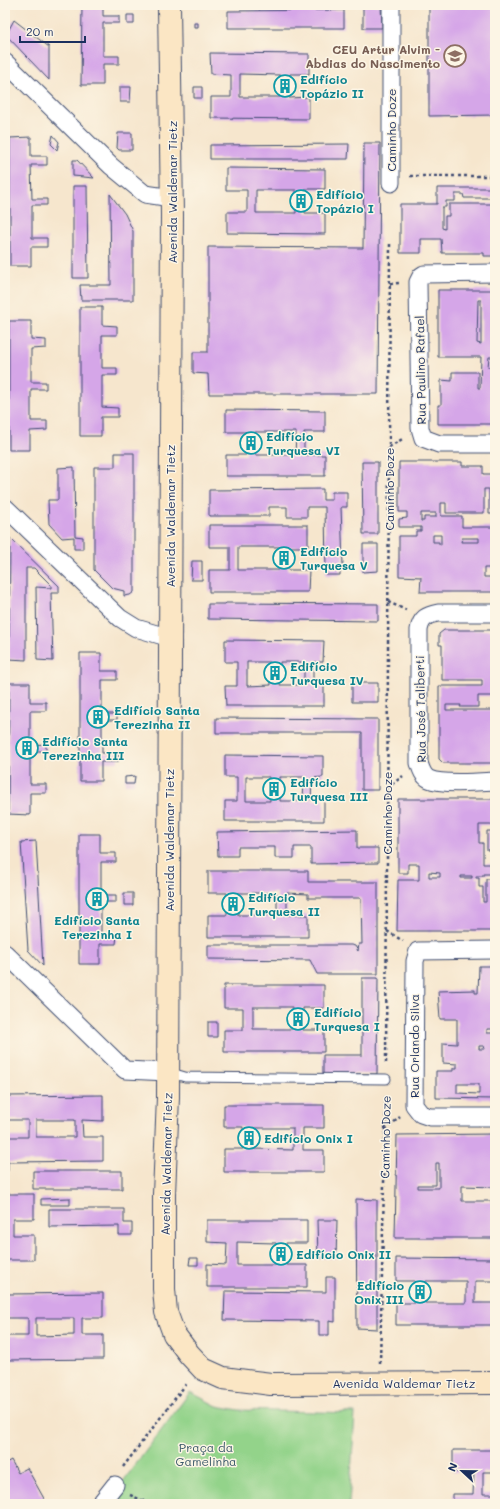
<svg xmlns="http://www.w3.org/2000/svg" width="500" height="1509" font-family="Mali,sans-serif">
<style>
.green{fill:#93d38a;stroke:#578174}
.building{fill:#d5a6e8;fill-rule:evenodd}
.lines{fill:none;stroke-linecap:round;stroke-linejoin:round}
.lane-casing{stroke:#3c4a6f;stroke-width:11}
.street-casing{stroke:#3c4a6f;stroke-width:19}
.secondary-casing{stroke:#3c4a6f;stroke-width:24}
.path{stroke:#3c4a6f;stroke-width:2.5;stroke-dasharray:3 3;stroke-linecap:butt}
.lane{stroke:#fff;stroke-width:9}
.street{stroke:#fff;stroke-width:17}
.secondary{stroke:#fbe6c4;stroke-width:22}
.labels{text-anchor:middle;dominant-baseline:central;stroke-width:3;stroke-linejoin:round;paint-order:stroke}
.education-label{font-size:12px;font-weight:bold;fill:#785e54;stroke:#fcf5e5;text-anchor:end}
.culture-label{font-size:12px;font-weight:bold;fill:#0d838f;stroke:#fcf5e5;text-anchor:start}
.street-label{font-size:12px;fill:#1b2f5e;stroke:#fcf5e5}
.park-label{font-size:12px;fill:#395869;stroke:#fcf5e5}
</style>
<rect width="100%" height="100%" fill="#fcf5e5"/>
<filter id="ink" filterUnits="userSpaceOnUse"><feTurbulence type="fractalNoise" baseFrequency=".025" numOctaves="2"/><feDisplacementMap in="SourceGraphic" scale="8" xChannelSelector="R" yChannelSelector="G"/><feConvolveMatrix kernelMatrix="1 2 1 2 8 2 1 2 1" color-interpolation-filters="sRGB"/></filter>
<filter id="wash" filterUnits="userSpaceOnUse"><feTurbulence type="fractalNoise" baseFrequency=".012" numOctaves="4" result="noise"/><feDisplacementMap in="SourceGraphic" scale="16" xChannelSelector="R" yChannelSelector="G"/><feGaussianBlur stdDeviation="0.9" result="paint"/><feColorMatrix in="noise" values="0 0 0 0 0 0 0 0 0 0 0 0 0 0 0 0 0 1.4 0 .05"/><feComposite in="paint" operator="in"/></filter>
<g filter="url(#wash)">
<rect width="100%" height="100%" fill="#f6e6cd"/>
<path class="green" d="M190,1392L217,1406L239,1410L355,1413L349,1504H123L118,1488Z"/>
<g id="blocks">
<path class="building" d="M82,5H103V16H119V23H103V56H119V64H103V85H81Z
M363,5H381L382,28H363Z
M429,5H495V115L429,116Z
M344,10V28H228V11Z
M127,15H134V24H127Z
M14,20L49,47V80L6,35Z
M194,23H198V27H194Z
M210,53L309,54V74H290L289,98L309,97V119L211,118V97H231V75L211,74ZM240,74L280,75V97H240Z
M120,87H131L130,102H120Z
M194,87H202V98H194Z
M118,133H132V150H119L117,148Z
M53,135L59,142L57,150L51,144Z
M31,137V156H47V165H31L32,199H47V205H32V238H47V247H31V266H10V138Z
M364,143H380L378,394H209L208,374L193,373V352H208V247L363,248Z
M349,144L348,159H210V145Z
M73,160H77L94,178L73,176Z
M226,168L325,169V189H305V213H325V234L227,233V212H247V190H226ZM256,190H296V213H256Z
M73,186H87L88,278H73Z
M437,188H495V198H464L463,194H455V201H446V207H442V228L445,229V216H449V204H495V256H484V253H442L441,239H421V253H400V204H437Z
M110,194L125,214L133,231V300H81L80,285H111Z
M438,290H495V357H489L488,367H495V424H438V405H441V380L452,381V372H478V388H480L481,357H438ZM478,300H481V344L477,343Z
M80,307H102V325L117,326V335H102V368H117V375H102V407L118,408V417H101V436H80Z
M9,321H31V339L46,340V348L31,349V382H46V389H31V421H47V430L30,431V450H9Z
M226,410L325,411V432H304V455H325V476H226V455H246V432H226ZM255,432H296L295,455H255Z
M115,453H134V592L130,595L124,596V591L112,588L94,570V467H115Z
M362,462H378V534H363Z
M399,462H462V466H483V474H495V514H489V489H484V513H446V503H441V516H462V527H495V568H484V577H495V592H420L421,577L399,576V536H416V531H421V527H399V519L407,518V512H399ZM421,513H436V517H424V521H421ZM433,535H441V545L439,544V542H433ZM462,538H479V542H461Z
M74,467L75,536L83,537V549H74V537L62,538L49,524L48,500H58V468Z
M323,489V500H332V492H347V507H341L343,566L340,567V575H326L325,507H307V517H287V507H269V516H209V490Z
M209,525H308V547H288V570H309L308,592H209V570H230V547H209ZM238,547H279V570H238Z
M10,538L59,586V593H51L53,661L37,660L36,587L51,588V585L34,568H26V660L9,659Z
M363,544H378V571L363,572Z
M192,561H202V580H191Z
M226,603L378,604V621L208,619V604H225Z
M444,630H495V696H478V707H460L461,705H446V710H495V763H443L439,759V686H482V680H442V645H439V634Z
M225,640L324,641L323,662H313V685H324V706H226L225,686H237V662H225ZM247,662H270L271,685L247,686ZM280,662H304V685H280Z
M80,653H101V671H117V680H102V714H117V720H102V753H118V762H101V781H80Z
M9,683H30V702H46V711H30V745L46,744V751H30V784H46V793H30V815L8,814Z
M352,683H378V702H352Z
M216,718L378,719V790H362V733H216Z
M225,755L323,756V777L312,778L311,800H324V821H225V801H237V777H225ZM246,777H269L270,801H246ZM280,777H304L303,801H280Z
M135,776L134,784H125V777Z
M398,799H495V825H479V843H483V864H495V874H483V876H476V878H479V887H483V902H486V879H495V931H397L398,880H419V864H408V873H398ZM429,872L440,873V877H429ZM461,876H472V878H461Z
M357,830V848H378V863L311,864V847H294V858H275V847H238V856H218L217,832Z
M487,831H495V850H487Z
M79,834H100V853H116V862H101V895H116V902H101V935H117L116,944H100V964H79Z
M36,841L43,966L28,950L21,842Z
M208,871H308V882H378V974H317L310,960L208,959V945H351L355,946L358,951L359,944H362L361,898H308V894L287,893V915H308V937H208V915H227V893H208ZM238,893H277V915H238Z
M124,893H133V905H124Z
M479,966H495V1099L436,1098V1071H453V1068H457V1064L443,1063V1043L457,1044V1019H440L438,991L475,990V993H478ZM487,1029H493V1033H487ZM479,1046H484L485,1049H479ZM457,1084H479V1094L457,1093Z
M362,978H378L377,1074H323V1055H362Z
M224,985H324V1008H303V1030H324V1052H224V1030H243V1008H224ZM253,1007H292V1029H253Z
M208,1022H217V1037H208Z
M103,1095V1121L82,1120L83,1137H103V1161L8,1162V1171H5V1154H7V1137H28V1120H7V1096ZM36,1120H75V1137H36Z
M224,1105H324V1128H303V1150H324V1172H224V1149H243V1127H224ZM254,1128H293V1150L254,1149Z
M495,1134V1187L462,1186V1201H495V1238H395L397,1135ZM436,1163H439V1188H418V1185H436Z
M33,1171H122V1189H33Z
M5,1194H34V1219H13V1235H34V1260H5Z
M70,1198V1205H41V1199Z
M356,1199L377,1200V1329L357,1328Z
M49,1209H124V1223H132V1235H119V1226L49,1227Z
M207,1220H307V1243H286V1265H307V1287H207V1264L226,1265L227,1243L207,1242ZM237,1242L276,1243V1265H237Z
M317,1220H337L336,1258H318Z
M190,1258H198V1265H189Z
M396,1258L495,1259V1281H475V1303H495V1325H396V1303H415V1281H396ZM426,1281H466V1303H425Z
M326,1277H335V1322L329,1321V1335H319V1321L224,1320L225,1291L326,1292Z
M103,1293V1318H82V1335H103V1359L7,1360V1336H28V1318H7V1294ZM36,1318H74V1335L36,1336Z
M453,1450H495V1472H483V1494H495V1504H453V1494H473L474,1472H453Z
M11,1460L18,1473L27,1468L47,1504H5V1461L6,1463Z"/>
</g>
</g>
<g filter="url(#ink)">
<use href="#blocks" fill-opacity="0" stroke="#3c4a6f" stroke-width="1"/>
<g class="lines">
<g class="lane-casing">
<path id="lane" d="M168,1072L185,1077L386,1079"/>
</g>
<g class="street-casing">
<path id="street" d="M391,5V183
M5,62L111,166L145,194L172,198
M495,273L424,274L421,276L418,282L420,428L423,438L439,444H495
M5,507L120,618L136,628L170,638
M495,613H438C427,615 421,618 419,630V763C421,769 423,776 429,779C442,785 479,782 495,781
M495,950L418,951L415,961L414,1105L421,1114L430,1117H495
M5,953L125,1070L168,1072
M100,1504L115,1485"/>
</g>
<g class="secondary-casing">
<path id="secondary" d="M169,5L172,215L168,1097L164,1194V1289L166,1312L174,1334L189,1354L203,1369L223,1378L271,1384L495,1383"/>
</g>
<path class="path" d="M410,176H495
M390,284L399,283
M389,447L404,438
M388,602L406,610
M387,788L403,776
M387,931L403,941
M386,1063L390,241
M385,1130L400,1117
M380,1363L386,1094
M123,1467L186,1384
M130,1495L150,1504"/>
<use href="#lane" class="lane"/>
<use href="#street" class="street"/>
<use href="#secondary" class="secondary"/>
</g>
</g>
<defs>
<g id="school-ring" transform="scale(1.15)"><circle r="9.5" fill="#fcf5e5" stroke="#8d6e63" stroke-width="1.5"/><path d="M0-5L7-2L0 1L-7-2ZM-4 1L0 2.5L4 1V4Q0 6-4 4Z" fill="#8d6e63"/></g>
<g id="building-ring" transform="scale(1.15)"><circle r="9.5" fill="#fcf5e5" stroke="#0f9aa8" stroke-width="1.5"/><path d="M-4-6H4V6H1V3H-1V6H-4ZM-2.5-4.3h1.7v1.8h-1.7ZM.8-4.3h1.7v1.8H.8ZM-2.5-1h1.7V.8h-1.7ZM.8-1h1.7V.8H.8Z" fill="#0f9aa8"/></g>
</defs>
<g fill-rule="evenodd">
<use href="#school-ring" x="455" y="56"/>
<use href="#building-ring" x="285" y="86"/>
<use href="#building-ring" x="301" y="201"/>
<use href="#building-ring" x="251" y="443"/>
<use href="#building-ring" x="284" y="558"/>
<use href="#building-ring" x="275" y="673"/>
<use href="#building-ring" x="98" y="717"/>
<use href="#building-ring" x="27" y="748"/>
<use href="#building-ring" x="274" y="789"/>
<use href="#building-ring" x="97" y="899"/>
<use href="#building-ring" x="233" y="904"/>
<use href="#building-ring" x="298" y="1019"/>
<use href="#building-ring" x="249" y="1138"/>
<use href="#building-ring" x="281" y="1254"/>
<use href="#building-ring" x="420" y="1292"/>
</g>
<g class="labels">
<g class="education-label">
<text x="440" y="49">CEU Artur Alvim -<tspan x="440" dy="14">Abdias do Nascimento</tspan></text>
</g>
<g class="culture-label">
<text x="300" y="79">Edifício<tspan x="300" dy="14">Topázio II</tspan></text>
<text x="316" y="194">Edifício<tspan x="316" dy="14">Topázio I</tspan></text>
<text x="266" y="436">Edifício<tspan x="266" dy="14">Turquesa VI</tspan></text>
<text x="300" y="551">Edifício<tspan x="300" dy="14">Turquesa V</tspan></text>
<text x="290" y="666">Edifício<tspan x="290" dy="14">Turquesa IV</tspan></text>
<text x="114" y="710">Edifício Santa<tspan x="114" dy="14">Terezinha II</tspan></text>
<text x="42" y="741">Edifício Santa<tspan x="42" dy="14">Terezinha III</tspan></text>
<text x="290" y="782">Edifício<tspan x="290" dy="14">Turquesa III</tspan></text>
<text x="248" y="897">Edifício<tspan x="248" dy="14">Turquesa II</tspan></text>
<text x="97" y="920" text-anchor="middle">Edifício Santa<tspan x="97" dy="14">Terezinha I</tspan></text>
<text x="314" y="1012">Edifício<tspan x="314" dy="14">Turquesa I</tspan></text>
<text x="264" y="1138">Edifício Onix I</text>
<text x="296" y="1254">Edifício Onix II</text>
<text x="404" y="1285" text-anchor="end">Edifício<tspan x="404" dy="14">Onix III</tspan></text>
</g>
<g class="street-label">
<text transform="translate(391 130) rotate(-90)">Caminho Doze</text>
<text transform="translate(172 192) rotate(-90)">Avenida Waldemar Tietz</text>
<text transform="translate(420 370) rotate(-91)">Rua Paulino Rafael</text>
<text transform="translate(389 489) rotate(-90)">Caminho Doze</text>
<text transform="translate(170 516) rotate(-90)">Avenida Waldemar Tietz</text>
<text transform="translate(420 709) rotate(-91)">Rua José Taliberti</text>
<text transform="translate(387 813) rotate(-90)">Caminho Doze</text>
<text transform="translate(169 840) rotate(-90)">Avenida Waldemar Tietz</text>
<text transform="translate(414 1046) rotate(-90)">Rua Orlando Silva</text>
<text transform="translate(385 1137) rotate(-89)">Caminho Doze</text>
<text transform="translate(166 1164) rotate(-89)">Avenida Waldemar Tietz</text>
<text x="404" y="1383">Avenida Waldemar Tietz</text>
</g>
<g class="park-label">
<text x="206" y="1447">Praça da<tspan x="206" dy="14">Gamelinha</tspan></text>
</g>
</g>
<rect width="500" height="1509" fill="none" stroke="#fcf5e5" stroke-width="20"/>
<g transform="translate(462 1471) rotate(292)" stroke="#fcf5e5" stroke-width="3" paint-order="stroke">
<path d="M0-3L7 15L0 10L-7 15Z" fill="#1b2f5e"/>
<text y="-6" font-size="11" font-weight="bold" text-anchor="middle" fill="#1b2f5e">N</text>
</g>
<path d="M20 36v6h65v-6" fill="none" stroke="#1b2f5e" stroke-width="2"/>
<text x="26" y="36" font-size="12" fill="#1b2f5e" stroke="#fcf5e5" stroke-width="3" paint-order="stroke">20 m</text>
</svg>
